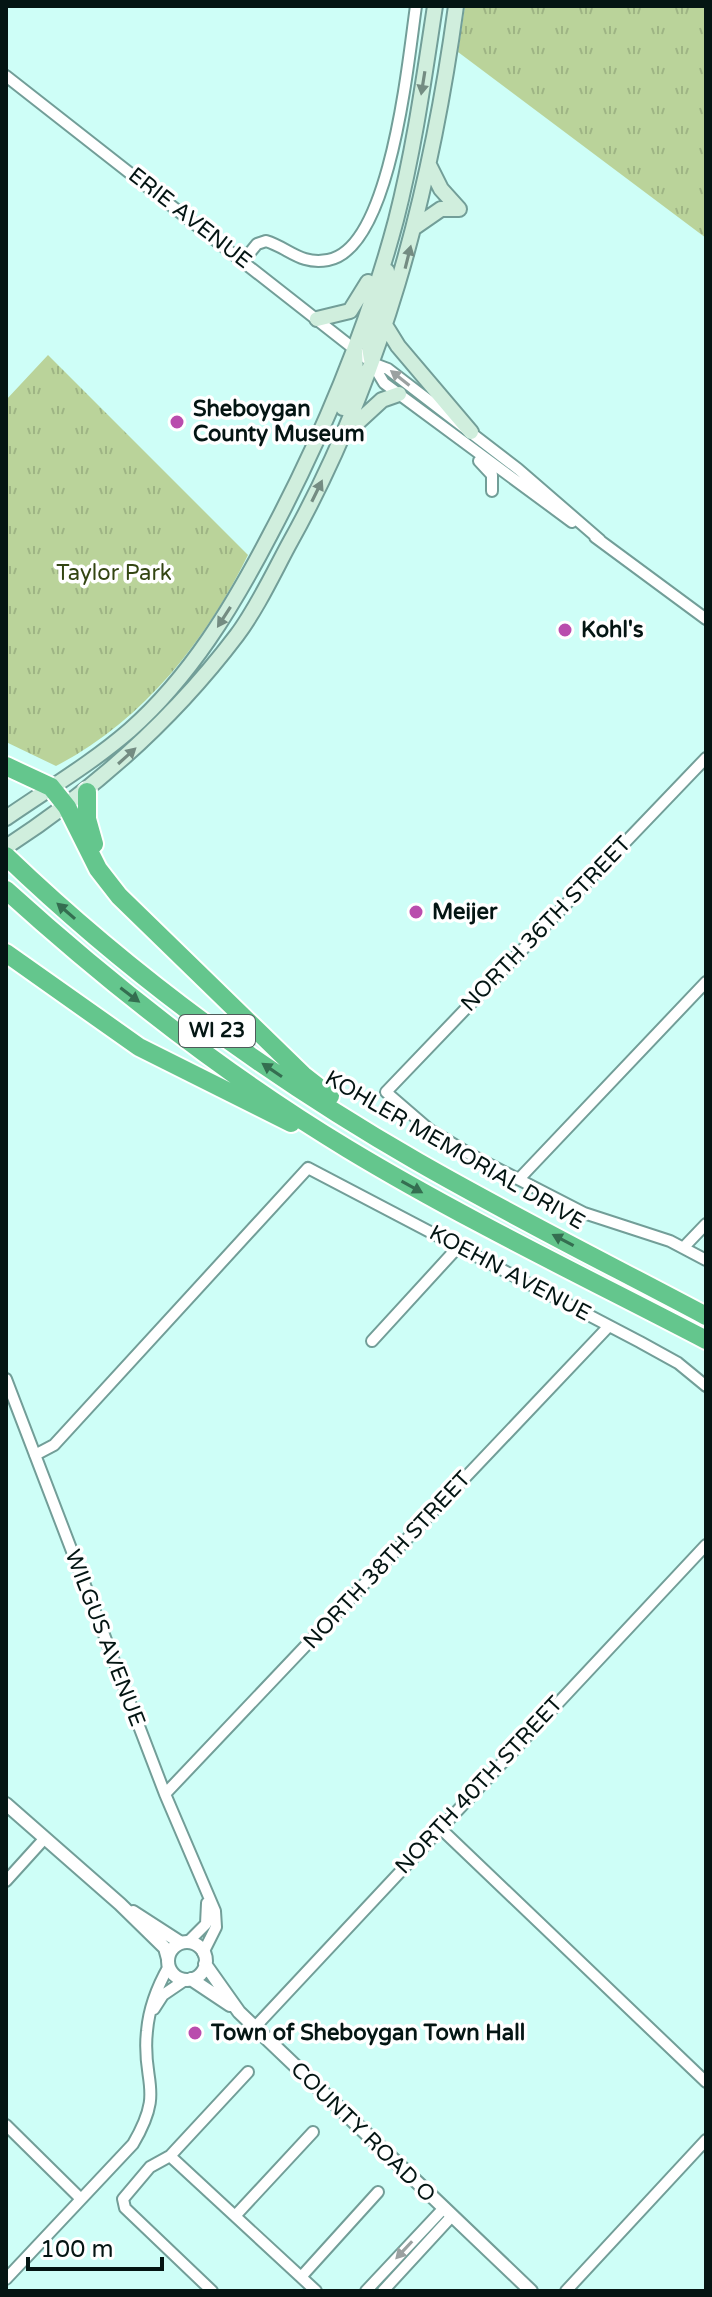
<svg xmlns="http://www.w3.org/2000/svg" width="712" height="2297" font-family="'Varela Round',sans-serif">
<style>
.grass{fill:url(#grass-tufts)}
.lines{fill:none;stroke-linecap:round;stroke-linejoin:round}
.minor-casing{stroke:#729e98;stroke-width:14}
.tertiary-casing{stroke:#729e98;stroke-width:16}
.secondary-casing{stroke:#729e98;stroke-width:18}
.motorway-casing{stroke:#fff;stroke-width:22}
.minor{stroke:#fff;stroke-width:10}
.tertiary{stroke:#fff;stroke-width:12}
.secondary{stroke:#d0eedd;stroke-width:14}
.motorway{stroke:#64c68d;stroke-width:18}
.oneway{fill:#748c82}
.oneway2{fill:#9ba1a1}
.oneway3{fill:#346e50}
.poi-dot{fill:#b94dad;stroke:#fff;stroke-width:3}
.labels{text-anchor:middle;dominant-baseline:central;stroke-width:7;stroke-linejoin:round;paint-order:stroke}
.shield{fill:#fff;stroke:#4f5b5a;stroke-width:2}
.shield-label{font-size:20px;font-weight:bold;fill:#041513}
.street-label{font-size:22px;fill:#041513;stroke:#fff}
.poi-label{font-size:22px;font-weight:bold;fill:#041513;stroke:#fff;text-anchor:start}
.park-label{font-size:22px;fill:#334512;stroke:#fff}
</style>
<defs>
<pattern id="grass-tufts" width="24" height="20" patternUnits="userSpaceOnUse" patternTransform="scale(2)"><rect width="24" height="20" fill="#bad39a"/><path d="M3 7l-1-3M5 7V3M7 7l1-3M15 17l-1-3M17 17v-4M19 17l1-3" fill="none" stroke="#9eb484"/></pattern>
</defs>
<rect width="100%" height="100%" fill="#cefef7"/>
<path class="grass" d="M465,6H706V238L458,52Z
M48,355L248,555C205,642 143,721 56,766L6,742V400Z"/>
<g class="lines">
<g class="minor-casing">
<path id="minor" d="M6,76L372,363L388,369L518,469L600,540
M244,260L257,244L266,241C289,248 300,265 328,260C391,249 408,61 416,6
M372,363L384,383L572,522
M479,461L492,475V491
M595,537L706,619
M706,758L386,1092L430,1130L473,1156L584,1213L670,1241L706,1260
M519,1179L706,982
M683,1248L706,1224
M372,1341L459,1246
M6,1379L165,1794L215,1911L216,1927L203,1953
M35,1455L54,1445L308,1168L640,1342L678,1363L706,1386
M165,1794L609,1326
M439,1827L706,2082
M6,1881L45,1838
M188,1942L206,1924L207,1903
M154,2009L163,1995L185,1980
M255,2027L706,1545
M6,2125L80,2198
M170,2156L316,2291
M235,2216L313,2132
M301,2277L378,2192
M6,2279L133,2144C166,2088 141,2083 147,2031C149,2007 157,1987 169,1966
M212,2291L125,2208L123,2199L150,2167L170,2156L248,2072
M366,2291L443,2209
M383,2291L451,2217
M566,2291L706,2140"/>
</g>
<g class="tertiary-casing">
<path id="tertiary" d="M6,1804L120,1904L165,1948L168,1959
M133,1912L181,1943
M168 1961a19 19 0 1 1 38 0a19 19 0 1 1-38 0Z
M205,1964L239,2012L531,2291
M191,1979L230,2005"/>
</g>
<g class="secondary-casing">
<path id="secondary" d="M429,165L441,189L459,209
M415,227L441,209H459
M317,319L350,311L368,282
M385,325L398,346L471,432
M371,359L368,341L387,271
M343,408L356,374L355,351
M345,434L382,400L399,394
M6,818C48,789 92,763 130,730C191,676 233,606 270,535C323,435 367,329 396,220C414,150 424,78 435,6
M6,847C95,789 172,721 237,635C257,608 272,576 288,546C382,378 430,196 456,6"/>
</g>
<g class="motorway-casing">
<path id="motorway" d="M6,766L51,787L67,807L98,869L119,896L303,1075L330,1096
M87,792V819L94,844
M6,856C129,974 270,1077 418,1162C512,1216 610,1265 706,1316
M6,890C111,985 227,1076 348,1149C464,1219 587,1278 706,1340
M6,953L139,1047L291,1123"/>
</g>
<use href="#minor" class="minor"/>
<use href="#tertiary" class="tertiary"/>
<use href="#secondary" class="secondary"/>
<use href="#motorway" class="motorway"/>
</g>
<defs><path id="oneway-solid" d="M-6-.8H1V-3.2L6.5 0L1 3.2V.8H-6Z" transform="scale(2)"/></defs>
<g class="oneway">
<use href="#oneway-solid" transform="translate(423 83) rotate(99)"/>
<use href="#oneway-solid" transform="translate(408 257) rotate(-76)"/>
<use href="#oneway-solid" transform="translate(317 491) rotate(-64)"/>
<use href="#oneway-solid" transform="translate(224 617) rotate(123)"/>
<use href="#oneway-solid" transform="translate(127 756) rotate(-42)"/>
</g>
<g class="oneway2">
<use href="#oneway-solid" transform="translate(400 378) rotate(-142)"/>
<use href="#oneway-solid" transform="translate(404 2250) rotate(133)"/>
</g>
<g class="oneway3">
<use href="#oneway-solid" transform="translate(66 911) rotate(-139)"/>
<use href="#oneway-solid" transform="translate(130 995) rotate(37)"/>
<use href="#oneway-solid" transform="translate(272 1070) rotate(-146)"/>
<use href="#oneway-solid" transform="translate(412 1187) rotate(29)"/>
<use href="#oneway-solid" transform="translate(563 1240) rotate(-152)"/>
</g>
<g class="poi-dot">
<circle cx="177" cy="422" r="8"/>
<circle cx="565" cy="630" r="8"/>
<circle cx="416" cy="912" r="8"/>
<circle cx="195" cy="2033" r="8"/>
</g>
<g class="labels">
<rect class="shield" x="179" y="1015" width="76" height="32" rx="6"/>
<g class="shield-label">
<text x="217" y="1031">WI 23</text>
</g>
<g class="street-label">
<text transform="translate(190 218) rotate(38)">ERIE AVENUE</text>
<text transform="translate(546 924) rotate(-46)">NORTH 36TH STREET</text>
<text transform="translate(455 1150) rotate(30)">KOHLER MEMORIAL DRIVE</text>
<text transform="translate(510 1273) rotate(28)">KOEHN AVENUE</text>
<text transform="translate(387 1560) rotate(-47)">NORTH 38TH STREET</text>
<text transform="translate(105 1638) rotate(69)">WILGUS AVENUE</text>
<text transform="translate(479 1785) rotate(-47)">NORTH 40TH STREET</text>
<text transform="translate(363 2132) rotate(44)">COUNTY ROAD O</text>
</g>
<g class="poi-label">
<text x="193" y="409">Sheboygan<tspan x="193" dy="25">County Museum</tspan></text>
<text x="581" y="630">Kohl's</text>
<text x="432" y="912">Meijer</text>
<text x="211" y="2033">Town of Sheboygan Town Hall</text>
</g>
<g class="park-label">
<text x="114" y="573">Taylor Park</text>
</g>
</g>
<rect width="712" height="2297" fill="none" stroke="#041513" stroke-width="16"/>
<path d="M28 2257v12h134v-12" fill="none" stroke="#041513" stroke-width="4"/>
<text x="40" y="2257" font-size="24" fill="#041513" stroke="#ffffff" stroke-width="6" paint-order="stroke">100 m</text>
</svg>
